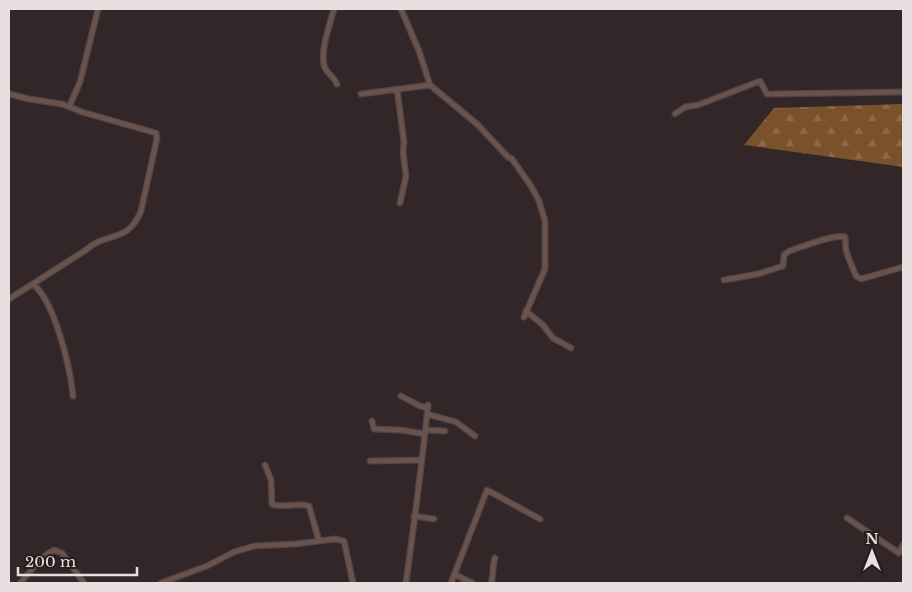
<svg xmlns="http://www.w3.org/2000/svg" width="912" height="592" font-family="'Libre Baskerville',serif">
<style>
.forest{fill:url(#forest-firs)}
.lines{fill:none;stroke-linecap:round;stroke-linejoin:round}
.street-casing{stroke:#504445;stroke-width:7}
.street{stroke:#6b534d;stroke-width:4.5}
</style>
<defs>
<pattern id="forest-firs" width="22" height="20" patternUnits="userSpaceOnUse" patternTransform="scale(1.25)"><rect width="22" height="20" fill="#79512a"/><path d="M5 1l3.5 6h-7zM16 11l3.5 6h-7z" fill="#8c6a49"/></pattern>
</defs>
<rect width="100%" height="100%" fill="#332628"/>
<path class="forest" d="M903,104V167L744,145L774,108Z"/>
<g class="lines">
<g class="street-casing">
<path id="street" d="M334,9C330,24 319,53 325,68C328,74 334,77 337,84
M401,9L419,51L430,85L477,124L508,157L512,159L531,186L539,201L545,221V269L524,317
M397,89L404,142L403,152L406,176L400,203
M9,94L29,99L62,104L82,112L156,133L157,138L141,211C128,244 106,231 86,250L9,299
M361,94L430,85
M69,107L80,82L98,9
M675,114L685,107L698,105L760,81L767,94H771L903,92
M724,280L758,274L783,266L784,255L789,251C803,247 833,234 845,237L846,250L849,259L856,276L861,279L903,267
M33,284C55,302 70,367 73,396
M526,311L543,325L553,338L571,348
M401,396L420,406L428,408
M427,414L456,422L475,436
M372,421L374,429L401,430L425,434
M426,430L445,431
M370,461L422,460
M265,465L271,480L272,504C283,509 297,502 309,506L319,541
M414,516L434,519
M847,518L899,553L903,545
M454,574L472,583
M20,583L43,557L54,550L62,553L84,583
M161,583L207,566L234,552L254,546L295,544L335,539L344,541L353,583
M406,583C414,524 422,465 428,405
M451,583L487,490L540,519
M491,583C494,574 492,567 495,558"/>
</g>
<use href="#street" class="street"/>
</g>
<rect width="912" height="592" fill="none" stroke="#e9dfe0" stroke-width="20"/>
<g transform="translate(872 552)" stroke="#291c1e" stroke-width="4" paint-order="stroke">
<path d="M0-4L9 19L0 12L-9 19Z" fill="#e9dfe0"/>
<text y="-8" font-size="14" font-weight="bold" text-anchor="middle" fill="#e9dfe0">N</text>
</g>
<path d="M18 567v8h119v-8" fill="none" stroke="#e9dfe0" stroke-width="2.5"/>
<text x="25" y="567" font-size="15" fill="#e9dfe0" stroke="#291c1e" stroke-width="4" paint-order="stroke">200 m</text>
</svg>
